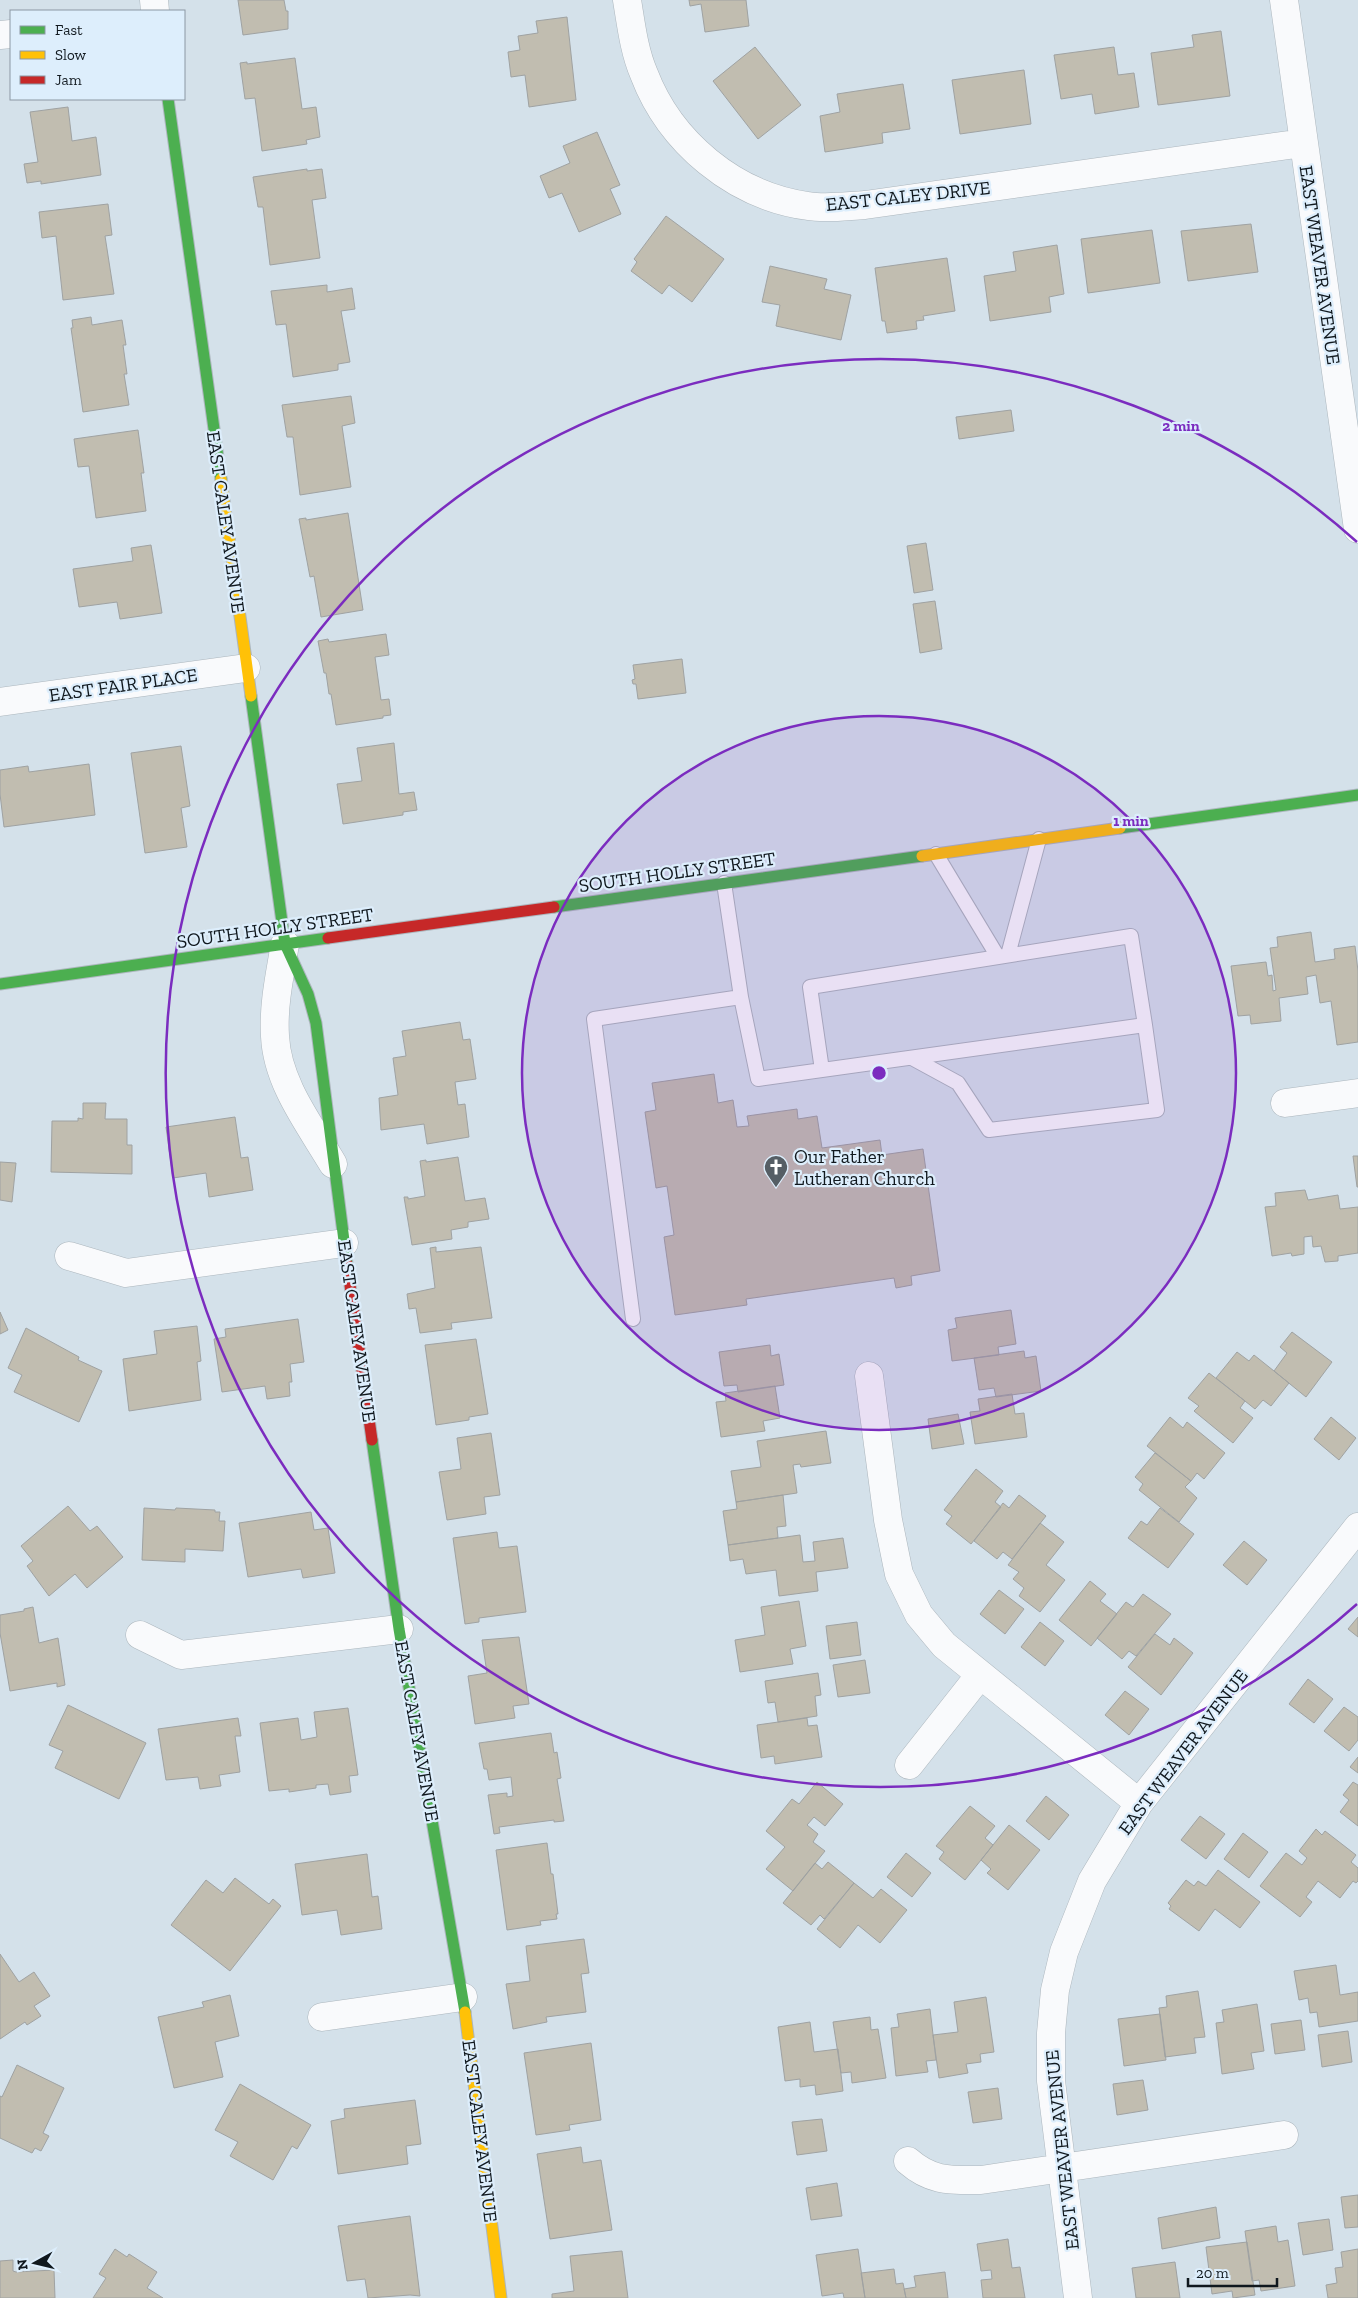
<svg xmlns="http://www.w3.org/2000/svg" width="1358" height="2298" font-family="'Zilla Slab',serif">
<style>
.building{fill:#c1bdb0;stroke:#9fa2a2}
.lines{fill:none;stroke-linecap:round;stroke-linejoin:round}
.lane-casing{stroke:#acb6bd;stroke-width:16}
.street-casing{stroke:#acb6bd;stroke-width:29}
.fast-casing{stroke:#acb6bd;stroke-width:13}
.slow-casing{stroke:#acb6bd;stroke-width:13}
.jam-casing{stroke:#acb6bd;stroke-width:13}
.lane{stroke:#f9fafc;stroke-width:14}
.street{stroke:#f9fafc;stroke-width:28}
.fast{stroke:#4caf50;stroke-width:11}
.slow{stroke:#ffc107;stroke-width:11}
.jam{stroke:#c62828;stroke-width:11}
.ring{fill:none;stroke:#7b2cbf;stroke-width:2.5}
.labels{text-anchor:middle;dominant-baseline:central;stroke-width:4.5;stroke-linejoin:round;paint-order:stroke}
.street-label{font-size:19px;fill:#10181e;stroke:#ddeefc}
.poi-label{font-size:19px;fill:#10181e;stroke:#ddeefc;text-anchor:start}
.centre{fill:#7b2cbf;stroke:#ddeefc;stroke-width:2.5}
.ring-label{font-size:15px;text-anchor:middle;font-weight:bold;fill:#7b2cbf;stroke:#ddeefc;stroke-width:4.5;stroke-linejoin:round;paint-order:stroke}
</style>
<rect width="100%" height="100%" fill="#d4e1ea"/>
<path class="building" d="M238,0H284L286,11H288V29L243,35Z
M689,0H746L749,26L705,32L701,4L690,6Z
M567,17L576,100L529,107L525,75L511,77L508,52L520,50L518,36L538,33L536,21Z
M1221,31L1230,96L1158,105L1151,53L1194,47L1192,35Z
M755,47L801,105L758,139L713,81Z
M1114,47L1118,75L1134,73L1139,107L1095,114L1092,94L1061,99L1054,55Z
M295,58L302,109L316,107L320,137L306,140L307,144L262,151L255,98L245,99L240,63L247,62V64Z
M1024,70L1031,124L960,134L952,80Z
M903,84L910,129L882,133L883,143L825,152L820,116L840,112L837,94Z
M68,107L72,141L96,137L101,175L41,184V181L27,183L24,164L38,162L30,112Z
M597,132L620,185L610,189L621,214L579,232L562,193L549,198L540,176L570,163L563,146Z
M307,169V171L322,169L326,198L312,200L320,258L270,265L263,207H258L253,177Z
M108,204L112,235L105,236L114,294L63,300L56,236L42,238L39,212Z
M666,216L724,259L692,302L669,285L662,294L631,271L637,262L634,259Z
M1251,224L1258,272L1188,281L1181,231Z
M1152,230L1160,283L1088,293L1081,239Z
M1057,245L1064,294L1049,297L1051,312L990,321L984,276L1016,271L1013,252Z
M947,258L955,311L923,316L924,320L916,321L917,329L887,333L885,321H882L875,268Z
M770,266L827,279L824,289L851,295L841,340L776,326L780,305L762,302Z
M327,285V292L352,288L355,309L341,311L350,362L338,364V370L293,377L286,324L276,325L271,291Z
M91,317L92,325L122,320L126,345H123L127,374H124L129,405L83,412L71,328H73L72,320Z
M351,396L355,423L342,426L351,487L300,495L293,437H287L282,405Z
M1011,410L1014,431L959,439L956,417Z
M138,430L144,473H141L146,511L96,518L89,466L78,467L74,439Z
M348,513L363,610L321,617L314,576L310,577L299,519L306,518V520Z
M926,543L933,590L914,593L907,546Z
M151,545L162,613L120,619L117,602L79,607L73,569L133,561L131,548Z
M935,601L942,649L920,653L913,604Z
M386,634L389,655L375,657L381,700L389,699L391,715L383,716V718L336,725L331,694H329L326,673H324L318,641L328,639L329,642Z
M682,659L686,693L638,699L636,684H633L632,680L635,679L633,665Z
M394,743L399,794L414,792L417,810L403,812V815L343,824L337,784L362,781L357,748Z
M181,746L190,806L181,808L187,847L145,853L131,753Z
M89,764L95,815L4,827L0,794V770L28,766L29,772Z
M1311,932L1315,962L1335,959L1334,949L1355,946L1358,971V1042L1337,1045L1331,1001L1320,1003L1316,975L1306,977L1308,994L1279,998L1281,1021L1251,1024L1250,1015L1238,1016L1231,966L1266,962L1268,976L1272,975L1273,991L1276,990L1270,948L1278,947L1277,937Z
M460,1022L463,1040L470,1039L476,1079L455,1082L458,1105L465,1104L469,1137L427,1144L424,1124L381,1130L379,1098L398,1095L393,1058L406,1056L402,1031Z
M714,1074L718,1103L733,1100L737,1127L749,1126L747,1116L797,1109L798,1119L817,1116L822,1148L880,1140L882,1155L923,1149L940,1271L911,1276L912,1285L896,1288L894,1278L746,1299L747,1305L675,1315L664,1237L674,1235L667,1186L656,1188L645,1112L656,1110L652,1083Z
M83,1103H106L105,1119H127V1145H132V1174L51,1172L52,1121H78V1118L83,1119Z
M235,1117L241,1158L248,1157L253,1190L209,1197L206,1173L173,1178L166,1127Z
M1353,1156H1358V1187H1357Z
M458,1157L465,1201L485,1198L489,1219L468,1222V1227L451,1230L452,1239L412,1245L404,1197H408V1199L425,1196L420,1161L426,1160V1162Z
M0,1162L16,1163L12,1202L0,1200Z
M1305,1190L1308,1200L1338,1195L1340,1209L1358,1207V1253L1338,1256V1261L1325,1262L1321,1246L1313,1247L1312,1236L1304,1237V1254L1292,1256L1291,1253L1272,1256L1265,1207L1276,1206L1275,1193Z
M436,1247V1252L481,1247L492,1318L451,1323L452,1329L420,1333L416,1308L409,1309L407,1294L435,1288L430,1248Z
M1011,1310L1016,1344L998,1347L999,1355L952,1361L948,1330L957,1328L955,1318Z
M0,1312L8,1330L0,1334Z
M298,1319L304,1362L290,1364L292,1382H289L290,1396L267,1399L265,1386L222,1392L214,1339L226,1337L225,1329Z
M197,1326L201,1361L197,1362L201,1400L129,1411L123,1359L157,1354L154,1331Z
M26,1328L79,1357L78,1360L102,1371L79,1422L14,1392L22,1375L8,1368Z
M1292,1332L1332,1362L1306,1397L1274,1371L1287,1353L1280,1347Z
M476,1339L488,1414L469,1417V1420L436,1425L425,1345Z
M770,1345L771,1356L779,1354L784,1385L738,1392L737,1385L724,1386L719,1352Z
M1024,1351L1025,1358L1036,1356L1041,1391L996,1397L994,1388L979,1390L974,1358Z
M1237,1352L1249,1361L1254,1355L1289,1383L1271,1406L1263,1400L1255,1409L1216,1378Z
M1209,1373L1245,1401L1240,1408L1253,1418L1233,1443L1194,1411L1199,1406L1188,1398Z
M775,1386L780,1418L763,1421L765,1431L721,1437L716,1402L726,1401L725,1393Z
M1012,1394L1015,1414L1024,1413L1027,1437L975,1444L970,1412L980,1411L978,1399Z
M958,1414L964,1444L932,1449L928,1419Z
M1170,1417L1183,1428L1187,1422L1225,1453L1204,1479L1197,1473L1191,1481L1147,1446Z
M1331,1417L1356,1438L1339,1460L1314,1439Z
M826,1431L831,1463L801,1467L800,1464L793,1465L797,1493L736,1502L731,1471L761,1467L757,1441Z
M491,1433L500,1495L484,1497L486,1514L447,1520L439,1472L461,1469L457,1438Z
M1155,1453L1191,1481L1185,1487L1197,1498L1179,1522L1139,1490L1143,1484L1135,1477Z
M976,1469L1003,1491L995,1502L1001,1507L971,1544L946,1524L952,1516L944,1510Z
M783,1495L786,1526L777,1527L778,1538L728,1545L723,1511L737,1509L736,1502Z
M1019,1495L1046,1516L1012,1559L1003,1552L997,1559L974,1541L1003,1503L1009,1508Z
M68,1506L90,1531L97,1526L123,1557L87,1588L75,1574L49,1596L27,1566L33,1561L21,1546Z
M144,1508L175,1510L176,1508L215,1510V1512H220L219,1521H225L223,1551L185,1549V1562L142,1560Z
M1160,1508L1194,1534L1168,1568L1128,1538L1141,1521L1147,1525Z
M311,1512L314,1530L328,1528L335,1573L303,1578L301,1569L248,1577L239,1523Z
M1040,1523L1064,1542L1046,1565L1065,1580L1040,1612L1019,1596L1024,1588L1013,1579L1019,1572L1008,1565Z
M497,1532L499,1548L517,1546L526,1612L479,1618V1622L465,1624L453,1538Z
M800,1535L803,1562L815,1561L813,1542L843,1538L848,1568L816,1572L818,1591L779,1596L776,1570L746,1574L743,1559L730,1561L728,1545Z
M1244,1541L1267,1560L1247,1585L1223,1565Z
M1090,1581L1106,1594L1100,1601L1117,1614L1091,1646L1059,1620Z
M999,1590L1024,1609L1005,1634L980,1614Z
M1143,1594L1171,1614L1136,1656L1129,1651L1122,1659L1097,1638L1126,1602L1133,1607Z
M799,1601L806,1646L790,1649L793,1664L740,1672L735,1640L765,1635L761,1607Z
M33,1607L39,1643L58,1638L65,1685L57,1687V1683L10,1691L0,1633V1615L24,1611V1609Z
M1358,1617V1637L1348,1629Z
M857,1622L861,1655L830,1659L826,1626Z
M1040,1622L1064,1641L1045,1666L1021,1647Z
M1155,1634L1170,1645L1174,1638L1193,1653L1161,1695L1128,1667Z
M519,1637L529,1704L513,1706L515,1718L475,1724L468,1676L487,1673L482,1640Z
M865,1660L870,1693L838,1697L833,1665Z
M818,1673L821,1695L815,1696L817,1716L778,1722L775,1702L768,1703L765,1681Z
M1308,1679L1333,1699L1314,1723L1289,1704Z
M1125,1691L1149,1709L1129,1735L1105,1715Z
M68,1705L146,1743L119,1799L55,1768L63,1751L49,1745Z
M1344,1707L1358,1717V1740L1349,1751L1324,1731Z
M348,1708L358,1775L349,1776L351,1792L330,1795L328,1784L316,1785V1788L289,1792V1789L269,1791L260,1723L298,1718L301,1740L317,1737L314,1712Z
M238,1718L241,1736H235L240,1772L219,1775L221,1786L200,1789L198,1777L166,1780L158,1729Z
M807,1718L808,1726L817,1725L822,1757L775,1764L774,1756L761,1758L757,1725Z
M551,1733L554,1753L557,1752L561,1778L557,1779L564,1821L554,1822V1820L499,1827L500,1833L494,1834L488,1795L507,1793V1797L513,1796L511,1777L489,1780L487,1769H484L479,1743Z
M1358,1757V1773L1350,1767Z
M817,1782L843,1804L825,1826L814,1817L807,1825L818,1834L813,1842L825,1851L793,1891L766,1869L785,1847L766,1831L792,1799L799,1804Z
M1353,1782L1358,1785V1826L1340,1812L1349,1800L1343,1795Z
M1046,1796L1069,1815L1049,1840L1026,1821Z
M970,1806L995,1826L985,1838L993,1845L965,1880L939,1859L944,1852L936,1846Z
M1200,1816L1225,1834L1206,1859L1181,1840Z
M1009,1825L1040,1850L1008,1890L987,1873L991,1869L981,1860Z
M1316,1829L1322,1835L1325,1831L1356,1855L1351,1862L1358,1868V1881L1356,1883L1353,1881L1340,1898L1318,1881L1306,1897L1312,1902L1300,1917L1260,1886L1286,1853L1302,1865L1307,1858L1299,1851Z
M1243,1833L1268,1852L1249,1878L1224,1859Z
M547,1843L551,1874H553L558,1914H556L557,1919L540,1921L541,1925L507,1930L496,1850Z
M906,1853L931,1873L912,1897L887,1877Z
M367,1854L372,1897L378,1896L382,1929L341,1935L337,1910L302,1915L295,1864Z
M828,1862L854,1883L824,1919L820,1915L811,1925L783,1903L815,1863L822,1869Z
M1218,1870L1260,1902L1240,1928L1215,1909L1199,1931L1169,1909L1171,1906L1168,1903L1186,1880L1194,1886L1198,1881L1206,1886Z
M235,1878L269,1904L273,1899L281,1906L230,1971L171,1925L206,1880L223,1893Z
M854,1883L873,1898L881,1889L907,1910L880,1943L858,1925L840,1948L817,1929Z
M584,1939L589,1973L581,1974L586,2012L546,2017L547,2022L513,2029L506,1984L530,1981L526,1946Z
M0,1954L19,1982L34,1972L50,1996L34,2006L41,2016L27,2025L25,2022L0,2039Z
M1336,1965L1340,1995L1358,1992V2021L1319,2027L1317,2012L1310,2013L1308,1998L1299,2000L1294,1971Z
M1198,1991L1205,2037L1194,2038L1196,2053L1165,2057L1159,2008L1167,2007L1166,1996Z
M230,1995L239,2036L215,2042L223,2077L174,2088L158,2017L204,2007L202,2002Z
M986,1997L994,2052L980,2054L981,2062L966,2064L968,2073L939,2078L933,2035L958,2032L954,2002Z
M1257,2004L1264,2051L1251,2053L1254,2069L1222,2074L1216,2023L1224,2022L1222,2010Z
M930,2009L936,2060L926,2061L928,2072L896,2076L891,2028L899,2027L897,2014Z
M1160,2014L1166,2060L1124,2066L1118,2019Z
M870,2017L871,2030L878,2029L886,2078L852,2083L851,2072L841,2073L833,2022Z
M1301,2020L1305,2050L1275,2054L1271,2024Z
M810,2022L814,2052L838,2049L843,2091L816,2095L815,2085L800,2087V2079L785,2081L778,2027Z
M1348,2031L1352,2062L1322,2067L1318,2035Z
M591,2043L601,2120L569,2125L570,2130L536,2135L524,2053Z
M17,2065L64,2088L43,2133L49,2136L41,2151L35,2148L32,2153L0,2138V2096L2,2097Z
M1143,2080L1148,2110L1117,2115L1113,2084Z
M240,2084L311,2125L297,2149L292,2146L273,2180L230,2156L238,2142L215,2130Z
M998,2088L1002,2119L973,2123L968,2092Z
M415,2100L421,2144L406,2146L408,2164L338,2174L331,2121L345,2118L344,2109Z
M822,2119L827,2151L797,2155L792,2122Z
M581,2147L583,2163L601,2160L612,2230L550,2239L537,2154Z
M837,2183L842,2216L811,2220L806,2188Z
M1358,2195V2227L1345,2228L1341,2197Z
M1216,2207L1220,2238L1162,2249L1158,2218Z
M410,2216L420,2296L410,2295L368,2298L365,2279L347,2281L338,2226Z
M1329,2219L1333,2250L1303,2255L1298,2223Z
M1276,2226L1278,2242L1288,2240L1295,2286L1261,2291L1259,2280L1252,2281L1245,2231Z
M1008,2239L1012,2268L1020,2267L1025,2298H983L981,2280L992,2279L991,2270L981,2271L977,2244Z
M1247,2242L1255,2295L1233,2298L1232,2291L1212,2294L1206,2247Z
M115,2249L127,2257L129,2254L157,2272L147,2288L163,2298H93L106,2278L99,2274Z
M858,2249L865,2298H844L843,2293L822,2296L816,2255Z
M1358,2249V2298H1328L1326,2285L1337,2283L1335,2268L1343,2267L1341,2252Z
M622,2251L628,2298H552V2294L574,2291L570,2256Z
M13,2260V2271L16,2272L54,2270L55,2298H0V2261Z
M1175,2262L1180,2298H1136L1132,2268Z
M894,2269L896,2284L903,2283L906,2298H865L861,2273Z
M945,2272L948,2298H906L904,2289L916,2287L914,2276Z"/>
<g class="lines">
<g class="lane-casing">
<path id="lane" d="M936,854L998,957
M1008,955L1039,839
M741,997L758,1079L1145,1025L1157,1110L989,1130L958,1083L912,1058
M822,1070L810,987L1131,936L1145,1025
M633,1319L594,1019L741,997L724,883"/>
</g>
<g class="street-casing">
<path id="street" d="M154,0L155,11
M627,0C631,24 634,51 644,74C670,142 734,196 808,206C826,209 846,206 865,205L1303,143
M1284,0L1358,529
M0,35L11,34
M0,702L246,668
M285,944C280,974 273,1005 275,1036C277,1083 310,1125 333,1164
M1285,1103L1358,1093
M69,1256L126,1273L344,1243
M869,1376L888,1520L899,1574L919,1615L944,1645L1139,1803
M140,1635L181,1655L399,1629
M909,1765L980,1675
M322,2017L463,1997
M908,2161C932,2182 951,2180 981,2180L1284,2135
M1078,2298L1051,2081V2033L1055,1990L1064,1952L1092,1881L1139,1803L1358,1527"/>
</g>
<g class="fast-casing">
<path id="fast" d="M168,99L221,479
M251,696L285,944L308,994L316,1023L347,1264
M1120,828L1358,795
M554,907L922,856
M0,984L328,938
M372,1440L399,1629L465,2012"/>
</g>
<g class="slow-casing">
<path id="slow" d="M221,479L251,696
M922,856L1120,828
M465,2012L501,2298"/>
</g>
<g class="jam-casing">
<path id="jam" d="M328,938L554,907
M347,1264L372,1440"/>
</g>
<use href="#lane" class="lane"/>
<use href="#street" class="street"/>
<use href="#fast" class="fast"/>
<use href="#slow" class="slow"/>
<use href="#jam" class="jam"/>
</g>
<circle cx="879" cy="1073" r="357" fill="#7b2cbf" fill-opacity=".12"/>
<g class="ring">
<circle cx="879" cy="1073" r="357"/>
<path d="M1357 1604A714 714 0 1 1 1357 542"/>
</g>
<defs>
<g id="church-pin" transform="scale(1.25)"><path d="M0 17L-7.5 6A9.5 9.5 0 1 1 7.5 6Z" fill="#555e65" stroke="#ddeefc"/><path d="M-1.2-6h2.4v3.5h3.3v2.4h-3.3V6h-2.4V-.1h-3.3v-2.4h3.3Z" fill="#fff"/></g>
</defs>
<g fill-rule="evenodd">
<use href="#church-pin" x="776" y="1167"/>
</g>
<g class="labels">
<g class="street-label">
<text transform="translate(908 196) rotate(-6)">EAST CALEY DRIVE</text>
<text transform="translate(1320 265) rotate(82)">EAST WEAVER AVENUE</text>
<text transform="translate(226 522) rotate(82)">EAST CALEY AVENUE</text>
<text transform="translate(123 685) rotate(-8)">EAST FAIR PLACE</text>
<text transform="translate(677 872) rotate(-8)">SOUTH HOLLY STREET</text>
<text transform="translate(275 928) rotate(-8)">SOUTH HOLLY STREET</text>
<text transform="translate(357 1331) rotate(82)">EAST CALEY AVENUE</text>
<text transform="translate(417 1731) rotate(80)">EAST CALEY AVENUE</text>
<text transform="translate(1183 1752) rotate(-53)">EAST WEAVER AVENUE</text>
<text transform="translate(480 2131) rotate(83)">EAST CALEY AVENUE</text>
<text transform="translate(1062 2150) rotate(-96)">EAST WEAVER AVENUE</text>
</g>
<g class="poi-label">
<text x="794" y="1156">Our Father<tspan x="794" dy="22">Lutheran Church</tspan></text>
</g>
</g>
<circle cx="879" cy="1073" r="8" class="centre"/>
<g class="ring-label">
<text x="1181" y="431">2 min</text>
<text x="1131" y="826">1 min</text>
</g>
<rect x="10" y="10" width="175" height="90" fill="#ddeefc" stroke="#8b98a3"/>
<rect x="20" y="26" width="25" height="8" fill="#4caf50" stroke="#8b98a3"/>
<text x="55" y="35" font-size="15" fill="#10181e">Fast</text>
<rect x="20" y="51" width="25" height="8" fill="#ffc107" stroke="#8b98a3"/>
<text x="55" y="60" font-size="15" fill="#10181e">Slow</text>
<rect x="20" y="76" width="25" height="8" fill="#c62828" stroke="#8b98a3"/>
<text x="55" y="85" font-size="15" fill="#10181e">Jam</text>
<g transform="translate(35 2263) rotate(262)" stroke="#ddeefc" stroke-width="4" paint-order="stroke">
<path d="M0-4L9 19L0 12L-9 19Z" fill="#10181e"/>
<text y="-8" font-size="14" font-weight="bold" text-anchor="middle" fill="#10181e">N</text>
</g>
<path d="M1188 2278v8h89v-8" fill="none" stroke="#10181e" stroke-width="2.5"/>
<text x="1196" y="2278" font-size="15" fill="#10181e" stroke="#ddeefc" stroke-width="4" paint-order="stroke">20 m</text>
</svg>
